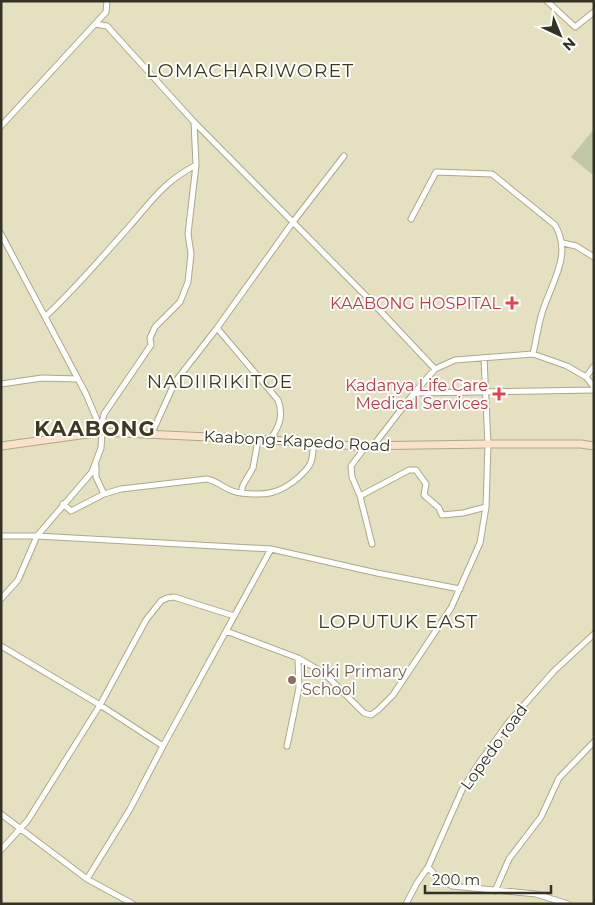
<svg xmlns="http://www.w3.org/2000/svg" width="595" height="905" font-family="Montserrat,sans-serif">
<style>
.park{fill:#c2c8a7}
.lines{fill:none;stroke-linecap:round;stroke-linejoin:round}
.street-casing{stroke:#ada889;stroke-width:7}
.secondary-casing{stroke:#ada889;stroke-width:9}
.street{stroke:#fff;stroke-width:5}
.secondary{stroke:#f9e2c9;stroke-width:7}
.health-dot{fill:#e0444e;stroke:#fff;stroke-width:2}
.education-dot{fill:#8d6e63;stroke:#fff;stroke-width:2}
.labels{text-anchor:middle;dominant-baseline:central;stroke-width:4;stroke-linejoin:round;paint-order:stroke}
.health-label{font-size:16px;fill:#be3a42;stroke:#fff;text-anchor:end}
.street-label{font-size:16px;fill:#343125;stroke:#fff}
.education-label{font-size:16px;fill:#785e54;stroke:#fff;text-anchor:start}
.quarter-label{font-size:19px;letter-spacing:1px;fill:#3f3a1f;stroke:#fff}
.district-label{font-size:21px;font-weight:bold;letter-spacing:1px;fill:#3f3a1f;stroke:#fff}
</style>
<rect width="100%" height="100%" fill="#e5e0c0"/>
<path class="park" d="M594,129V176L571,157Z"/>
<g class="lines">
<g class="street-casing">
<path id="street" d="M107,1L106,12L95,24L107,26L194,122L369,299L435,369
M547,1L575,27L594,12
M1,126L95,24
M411,219L436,172L492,174L555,225C573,255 551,283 542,313C538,326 536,341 533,354
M1,234L86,394L102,432L101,448L92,472L37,536L18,580L1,599
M563,243L576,246L594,257
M46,316C75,289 101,258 128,228C152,201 162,183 196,165
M217,328L278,400C284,416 279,427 270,440
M586,377L594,366
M1,384L42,378L78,379
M414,393L594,390
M101,428L104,414L151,345L150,338L155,327L180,302L188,282L191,254L188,234L196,165L194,122
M151,435L175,382L217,328L293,222L344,156
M366,446L351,466L352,477L360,496L372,544
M373,446L414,393L435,369L455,360L533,354L567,366L586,377L594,387
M96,466V477L104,494
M241,493C265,496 280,494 299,477C303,473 309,468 311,462C313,456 313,449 314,443
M360,496L409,470H416L426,484L424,495L439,508L442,515L463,513L486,507
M63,504L71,511L104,494L121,489L207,479C221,482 226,492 241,493L243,485L253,468L258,440
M1,536H37L271,549L377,573L460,589
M226,631L298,658L324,673L364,713L371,715L378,710L393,695L451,608L480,543L486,507L488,444L484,358
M1,646L100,705L163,746
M287,746L299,688L298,658
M1,814L87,879L133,904
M1,850L28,820L100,705L146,620L161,601L167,598L174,597L234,616
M428,867L435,875L452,886L536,894L568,904
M87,879L130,809L163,746L271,549
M495,891L509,859L541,817L559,778L594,742
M406,904L417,883L428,867L462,790L479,763L508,723L554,671L594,634"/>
</g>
<g class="secondary-casing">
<path id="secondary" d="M1,446L102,432L270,440L356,446L488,444H581L594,446"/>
</g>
<use href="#street" class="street"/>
<use href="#secondary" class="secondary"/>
</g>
<g class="health-dot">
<path d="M509.5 295.5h5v5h5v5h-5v5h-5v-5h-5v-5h5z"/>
<path d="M496.5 386.5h5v5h5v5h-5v5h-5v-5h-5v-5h5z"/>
</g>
<circle class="education-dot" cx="292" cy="680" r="5"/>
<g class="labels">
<g class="health-label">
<text x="501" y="303">KAABONG HOSPITAL</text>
<text x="488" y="385">Kadanya Life Care<tspan x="488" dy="18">Medical Services</tspan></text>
</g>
<g class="street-label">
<text transform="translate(297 441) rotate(3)">Kaabong-Kapedo Road</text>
<text transform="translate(494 747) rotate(-54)">Lopedo road</text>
</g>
<g class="education-label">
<text x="302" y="671">Loiki Primary<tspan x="302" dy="18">School</tspan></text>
</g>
<g class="quarter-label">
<text x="250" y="70">LOMACHARIWORET</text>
<text x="220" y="381">NADIIRIKITOE</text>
<text x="398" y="621">LOPUTUK EAST</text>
</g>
<g class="district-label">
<text x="95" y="428">KAABONG</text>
</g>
</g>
<rect width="595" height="905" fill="none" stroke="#343125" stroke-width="5"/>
<g transform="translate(560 35) rotate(136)" stroke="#ffffff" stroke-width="4" paint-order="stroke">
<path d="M0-4L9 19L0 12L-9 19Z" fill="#343125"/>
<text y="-8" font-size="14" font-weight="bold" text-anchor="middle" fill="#343125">N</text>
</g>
<path d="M425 885v8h126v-8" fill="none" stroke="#343125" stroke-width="2.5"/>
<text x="432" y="885" font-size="15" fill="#343125" stroke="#ffffff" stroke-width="4" paint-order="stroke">200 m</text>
</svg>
